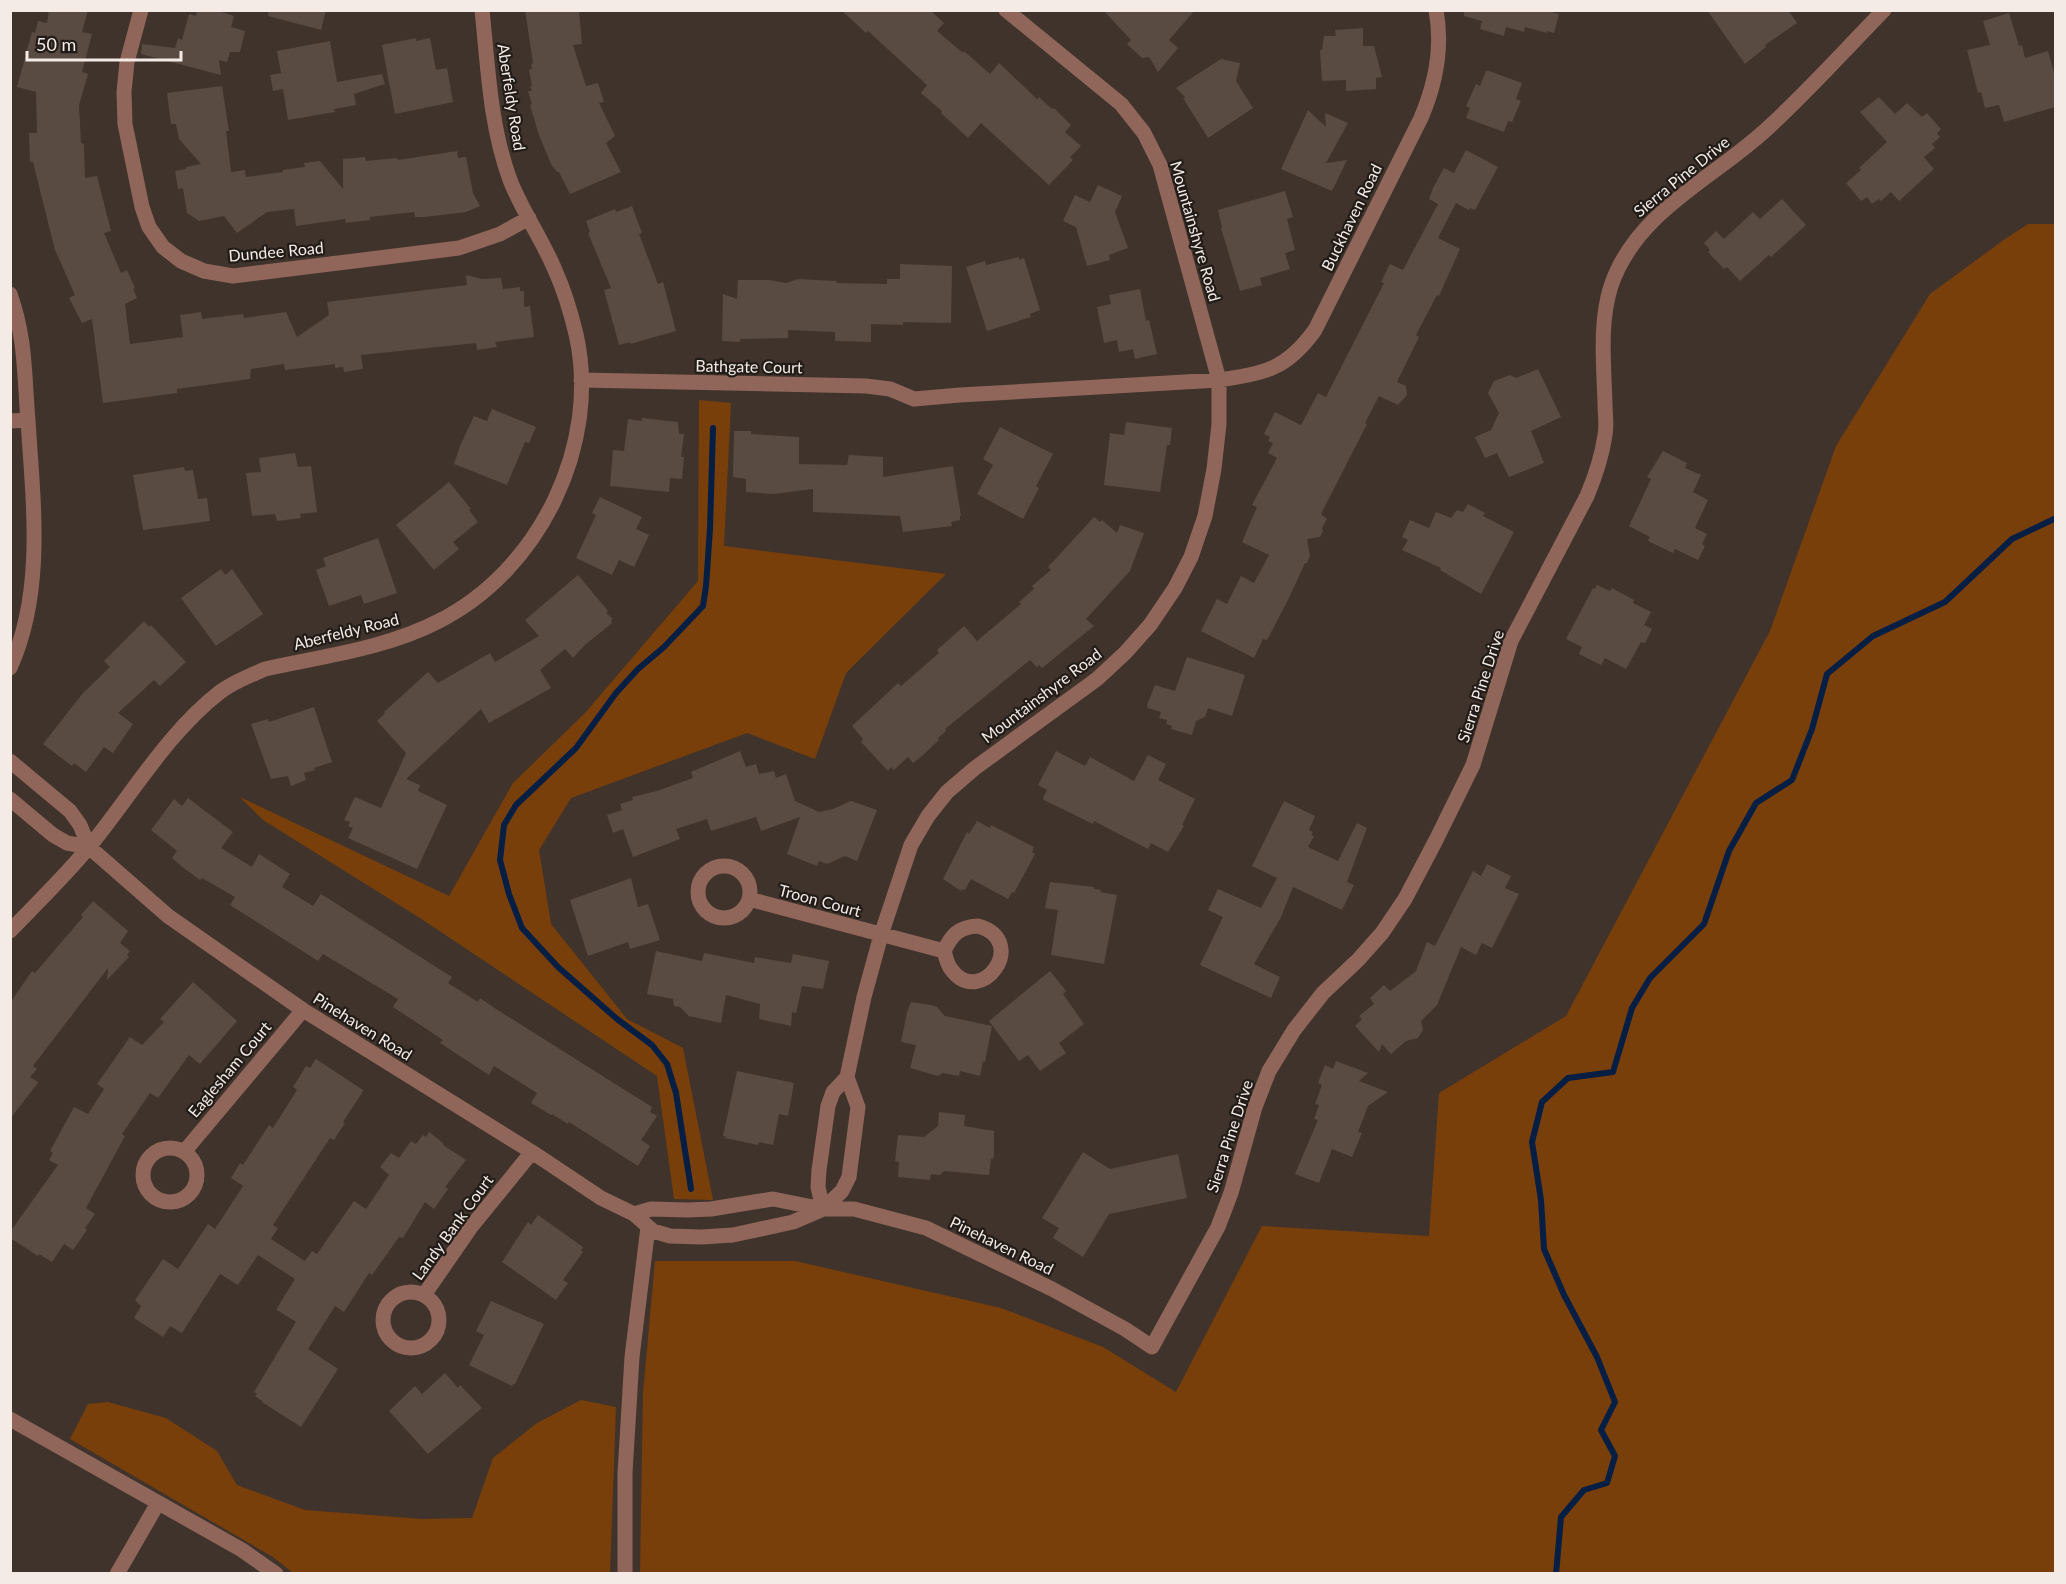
<svg xmlns="http://www.w3.org/2000/svg" width="2066" height="1584" font-family="Lato,sans-serif">
<style>
.green{fill:#793f0b}
.lines{fill:none;stroke-linecap:round;stroke-linejoin:round}
.stream{stroke:#051e43;stroke-width:6}
.building{fill:#594b42}
.minor{stroke:#8f6659;stroke-width:15}
.labels{text-anchor:middle;dominant-baseline:central;stroke-width:4.5;stroke-linejoin:round;paint-order:stroke}
.street-label{font-size:16px;fill:#f4ebe6;stroke:#221c18}
</style>
<rect width="100%" height="100%" fill="#40332b"/>
<path class="green" d="M2028,224H2056L2055,1573H640L643,1393L655,1261H795L1001,1308L1103,1347L1176,1392L1262,1226L1429,1236L1439,1093L1566,1016L1770,631L1836,446L1930,294L2005,239Z
M699,400L731,403L724,546L946,574L846,673L815,759L747,733L571,798L539,850L551,924L627,1019L683,1048L713,1200L674,1199L657,1076L420,918L263,820L240,797L449,896L513,783L585,713L698,581Z
M581,1400L616,1407L610,1573H293L273,1557L70,1439L88,1404L108,1402L166,1418L217,1451L237,1485L305,1510L422,1519L472,1518L493,1458L537,1423Z"/>
<g class="lines">
<path class="stream" d="M691,1189L676,1093L667,1064L652,1045L617,1019L558,967L522,928L509,894L500,860L504,825L516,805L576,748L616,693L638,669L664,647L703,606L706,586L710,529L713,428
M1556,1574L1561,1517L1584,1490L1607,1483L1615,1456L1601,1430L1615,1402L1597,1357L1564,1295L1544,1249L1541,1200L1532,1142L1542,1102L1568,1078L1613,1072L1632,1008L1650,978L1704,924L1729,851L1756,803L1792,780L1812,729L1827,674L1873,636L1945,602L2012,539L2056,518"/>
</g>
<path class="building" d="M49,10H88L82,32L92,34L82,72L88,74L79,105L81,143L84,144L85,178L97,176L111,231L104,233L121,273L127,270L135,288L133,289L137,298L125,304L130,344L183,337L180,315L201,312L202,319L243,314L244,318L286,312L297,337L329,315L327,302L467,285L466,275L482,279L501,278L503,289L520,287V291H524V307L530,306L534,337L495,342L497,347L477,350L476,343L361,355L363,369L344,372L343,367L335,368V364L285,370L284,364L251,369L250,379L177,389V393L103,403L92,319L82,323L69,298L75,295L55,250L33,162H30L29,133H37L36,92L17,87L32,32L35,33L38,21L47,23Z
M197,10H216L234,16L231,27L245,31L240,52H230L227,62L219,60L221,75L141,54L142,44L175,48L178,38L182,40L189,14L196,16Z
M269,10H326L321,30L268,16Z
M525,10H579L582,44L573,45L586,86L598,83L604,102L599,103L615,136L606,143L621,172L570,194L559,172H557L551,164L539,135L530,105L532,104L528,91H532L530,86H532L529,70L532,69L531,64L533,63Z
M841,10H930L944,23L937,31L963,53L964,51L990,74L999,63L1037,99L1039,97L1052,109L1054,108L1071,125L1065,132L1081,146L1070,157L1073,160L1049,185L981,123L968,138L941,113L942,111L921,93L927,85L868,31L866,33Z
M1103,10H1195L1169,40L1178,48L1158,72L1149,57L1142,58L1127,44L1131,40Z
M1464,10H1545L1559,14L1554,33L1547,31V33L1525,27L1524,32L1506,27L1504,36L1480,29L1482,21L1464,16Z
M1707,10H1788L1797,23L1765,45L1766,47L1745,64Z
M2009,13L2019,46L2022,45L2025,58L2048,51L2055,76V107L2004,122L1999,105L1985,108L1981,92L1978,93L1967,50L1990,45L1983,21Z
M1363,28V46H1374L1382,77L1376,78V89L1346,91V80L1322,81L1320,50H1322L1324,36H1336L1335,30Z
M416,38V41L430,38L436,70L447,68L453,102L395,114L382,45Z
M330,41L337,82L382,74L385,84L354,94L356,105L334,109L335,112L288,120L283,89L273,91L270,75L281,73L277,51Z
M1221,59L1240,63L1236,81L1253,108L1208,138L1183,98H1186L1176,88Z
M1486,71H1489L1522,83L1516,99L1521,101L1512,122L1508,121L1504,132L1466,118L1470,108L1466,106L1476,84L1480,86Z
M222,86L229,131H226L231,172L245,170L246,177L283,172V170L305,167L304,163L320,161L343,189V159L365,157L366,161L397,158L398,160L457,151L458,158L466,157L473,193L480,206L466,212L425,217H415L414,212L370,217V220L346,223L345,219L296,226L294,209L267,212L237,233L224,216L199,221L187,213L183,188L178,189L175,171L186,169V167L201,164L179,139L176,124H171L167,93Z
M1879,97L1895,114L1907,103L1922,117L1927,113L1941,129L1937,133L1940,137L1932,144L1935,148L1924,157L1934,169L1899,201L1891,192L1881,201L1879,199L1872,204L1867,197L1861,201L1846,183L1861,170L1859,168L1887,142L1860,112Z
M1308,110L1326,127L1325,113L1348,123L1326,163L1347,160L1332,191L1281,169Z
M1466,150L1498,167L1475,210L1470,208L1469,210L1456,203L1438,238L1460,249L1439,296L1437,295L1416,335L1419,337L1397,382L1406,386L1407,395L1398,405L1379,396L1365,423L1367,424L1321,514L1327,519L1322,528L1323,531L1320,537L1307,539L1310,556L1307,563H1305L1288,600L1267,640L1263,639L1254,658L1201,631L1217,599L1227,604L1241,576L1254,583L1269,555L1242,542L1257,507L1252,505L1277,458L1268,453L1273,443L1268,441L1270,437L1264,434L1275,412L1301,425L1318,393L1326,397L1384,283L1381,282L1390,264L1403,270L1438,204L1429,199L1433,188L1444,168L1454,173Z
M1098,185L1122,196L1115,212L1128,248L1109,255L1110,260L1087,266L1076,227L1063,221L1075,195L1090,202Z
M1285,191L1293,217L1287,219L1295,250L1285,253L1290,269L1260,278L1262,285L1240,291L1221,228L1222,227L1218,210Z
M1782,199L1806,225L1771,257L1769,255L1740,281L1727,267L1724,269L1708,252L1710,250L1704,243L1716,231L1724,239L1753,212L1760,219Z
M632,206L642,233L639,234L658,284L663,282L676,331L630,344V342L619,345L604,290L611,288L588,233L590,232L586,221L615,209L616,212Z
M1019,257V260L1024,258L1040,310L1030,314L1031,317L987,331L966,267L985,261L986,265Z
M900,264L952,266L951,323L903,322V325L871,324V342L835,341V332L788,330V338L740,339V342L722,341L723,294L737,299L738,280H770L786,283L798,279L817,280L837,281L836,283L887,284V279H900Z
M1140,289L1146,321L1149,320L1157,354L1135,359L1133,349L1119,352L1117,340L1104,343L1097,307L1111,304L1109,295Z
M1538,369L1561,417L1531,431L1544,463L1509,477L1497,453L1485,458L1475,437L1491,430L1499,413L1488,393L1494,381L1510,375L1516,378Z
M492,409L536,427L529,443L525,442L507,485L454,464L460,446L474,416L487,421Z
M642,418L678,422L679,434H684L681,457H684L682,479L670,478L669,492L610,486L613,450L624,451L628,419L642,421Z
M1126,422L1172,428L1170,445H1167L1160,492L1104,485L1110,433L1124,435Z
M1000,427L1053,454L1036,486L1039,488L1023,519L977,494L993,465L983,459Z
M734,431H751V434L799,437V464L847,465L849,455L883,457V477L953,466L961,516H960V520L951,522L952,526L903,532L900,516L813,512V489L774,494L746,492V479L733,477Z
M1663,451L1687,463L1685,468L1701,475L1693,492L1708,500L1695,528L1707,534L1702,544L1705,546L1698,560L1675,549L1673,553L1648,541L1650,537L1629,526L1651,479L1647,477Z
M295,453L298,467L311,466L317,512L300,514L301,518L277,521L275,514L252,516L246,473L261,472L259,458Z
M184,467L185,471L193,470L198,499L207,498L210,521L143,530L133,475Z
M449,482L471,509L469,510L478,522L453,542L459,549L434,570L396,525Z
M600,497L642,517L636,529L649,535L634,567L619,560L612,575L576,558L596,515L592,513Z
M1468,504L1485,513L1483,516L1514,532L1481,594L1440,570L1441,568L1402,550L1408,540L1402,537L1410,520L1429,528L1436,512L1451,518L1457,510L1463,512Z
M1094,517L1100,522L1102,520L1117,533L1120,525L1144,533L1130,571L1086,619L1094,626L1042,668L1039,665L1037,667L1030,660L945,729L946,731L938,738L939,740L923,755L913,763L908,757L894,770L891,767L888,771L861,742L863,739L852,726L898,683L901,686L939,653L937,650L964,626L977,641L1021,604L1019,602L1034,589L1032,586L1051,570L1048,567Z
M378,538L397,593L364,604L361,595L329,606L316,570L326,566L323,558Z
M221,569L225,575L232,569L263,614L216,646L181,598Z
M578,575L608,611L606,613L613,619L611,620L612,623L585,645L573,658L565,649L540,670L551,688L489,723L481,709L406,779L420,785L418,791L447,805L417,869L348,838L353,828L348,826L350,822L344,820L355,797L381,808L406,753L377,721L385,713L384,712L428,672L438,683L490,653L495,662L539,636L525,620Z
M1597,585L1610,591L1612,588L1634,600L1633,603L1651,612L1644,625L1652,629L1645,643L1641,642L1626,669L1605,658L1601,665L1579,654L1582,647L1566,639L1593,588L1595,589Z
M144,621L149,627L151,625L186,662L160,686L154,680L118,713L133,724L113,753L104,747L86,772L74,763L72,766L43,744L83,693L110,667L104,661Z
M1187,657L1245,675L1232,716L1208,708L1205,717L1196,721L1192,735L1171,729L1172,726L1166,724L1167,720L1159,718L1161,712L1148,708L1147,705L1155,685L1175,691Z
M314,707L332,762L314,768L315,770L304,773L306,780L291,786L288,776L271,779L251,724L268,719L269,722Z
M740,751L746,767L756,764L759,774L774,771L776,778L786,774L795,801L819,812L833,809L851,801L877,810L857,861L845,856L827,864L819,861L817,866L787,854L800,817L761,831L756,817L711,831L707,819L676,829L680,839L633,857L623,829L613,833L607,815L622,810L620,804L633,800L632,797L657,791L693,778L691,772Z
M1056,751L1085,766L1090,757L1134,781L1148,755L1166,764L1158,780L1195,799L1182,825L1184,826L1168,852L1151,843L1148,849L1094,821L1093,824L1044,800L1043,798L1047,790L1038,785Z
M188,798L233,832L221,848L252,867L259,854L290,874L282,887L313,906L321,894L452,977L448,983L478,1002L480,998L496,1009L652,1107L650,1112L657,1116L641,1140L650,1146L638,1166L569,1122L568,1124L552,1114L551,1115L531,1103L537,1093L494,1066L489,1075L440,1043L443,1040L393,1007L398,999L323,954L318,961L230,905L235,897L202,878L200,880L181,866L172,858L177,851L151,830L174,799L182,806Z
M1284,801L1315,816L1309,830L1313,832L1311,835L1314,836L1308,847L1338,861L1357,823L1367,828L1347,882L1354,885L1342,910L1293,887L1281,917L1254,964L1280,977L1271,998L1200,965L1223,917L1208,910L1218,889L1261,908L1277,878L1252,866Z
M977,821L990,828L991,825L1034,847L1032,852L1035,854L1014,893L1012,892L1008,899L971,879L965,890L962,889L961,891L943,879L967,832L969,834Z
M1487,864L1511,876L1505,888L1519,894L1492,948L1482,943L1476,955L1461,947L1437,1005L1421,1021L1423,1030L1418,1038L1406,1041L1391,1054L1382,1044L1379,1052L1355,1026L1362,1019L1359,1016L1374,1004L1370,998L1384,985L1390,991L1416,971L1427,942L1435,946L1473,871L1481,876Z
M631,878L638,907L648,904L660,940L630,949L628,942L588,956L570,900Z
M1050,882L1094,887V889L1101,890L1100,892L1117,895L1104,964L1051,955L1058,910L1045,908Z
M93,901L128,931L120,943L130,951L127,955L129,957L107,980L108,968L33,1066L37,1069L30,1077L38,1082L37,1084L10,1119V1003L32,971L35,973L83,917L81,915Z
M656,951L702,961L704,953L754,963L755,957L791,963L793,954L829,961L823,989L802,986L796,1013L792,1012L791,1026L759,1019L760,1004L726,995L721,1023L689,1016L680,1007L674,1006L673,999L647,994Z
M1050,971L1066,991L1063,994L1084,1024L1059,1043L1066,1053L1040,1071L1028,1055L1019,1061L989,1021Z
M193,982L237,1021L200,1064L189,1055L158,1098L150,1093L122,1134L125,1136L86,1208L95,1214L85,1228L87,1230L73,1250L64,1244L52,1262L39,1254L38,1256L10,1238V1232L58,1165L49,1160L53,1153L50,1151L74,1107L88,1114L104,1089L97,1084L130,1037L142,1045L164,1022L160,1019Z
M911,1002L931,1005L937,1007L945,1016L992,1026L985,1062L983,1061L980,1076L960,1071L959,1076L943,1073L938,1076L910,1068L916,1045L901,1042L907,1012Z
M316,1059L363,1090L362,1093L343,1122L345,1123L334,1140L330,1138L273,1225L278,1228L271,1239L305,1261L312,1251L317,1254L354,1201L366,1209L389,1175L380,1167L391,1153L399,1158L411,1141L416,1144L423,1135L426,1137L429,1132L443,1143V1145L466,1160L445,1187L448,1189L434,1209L425,1202L403,1238L399,1237L372,1275L369,1273L344,1312L335,1306L308,1349L338,1369L301,1427L262,1402V1401L255,1396L257,1394L254,1392L296,1322L277,1310V1308L295,1279L258,1255L238,1285L220,1274L182,1333L170,1326L163,1337L134,1318L141,1306L135,1300L163,1259L178,1269L208,1224L215,1229L243,1186L231,1178L240,1163L243,1165L269,1125L273,1128L297,1090L293,1087L306,1066L310,1068Z
M1336,1061L1368,1073L1359,1081L1388,1092L1368,1106L1358,1132L1362,1133L1352,1157L1332,1149L1319,1183L1295,1174L1318,1120L1314,1119L1319,1105L1315,1104L1322,1085L1318,1083L1325,1065L1333,1069Z
M737,1071L794,1083L788,1116L779,1114L773,1145L759,1142L758,1145L725,1138L726,1136H723Z
M939,1112L965,1115L964,1126L994,1131V1155L993,1159H991L989,1175L944,1171L940,1175L931,1174L930,1180L898,1177L899,1162L895,1161L898,1135L924,1137L938,1126Z
M1083,1152L1110,1169L1178,1154L1187,1198L1109,1214L1083,1257L1053,1238L1059,1228L1042,1218Z
M538,1215L583,1247L581,1250L583,1252L563,1280L568,1283L556,1300L502,1262L528,1222L531,1225Z
M491,1301L544,1324L515,1384H513L512,1386L469,1365L484,1335L476,1331Z
M445,1373L458,1388L460,1385L482,1408L428,1454L389,1411L415,1386L422,1394Z"/>
<g class="lines">
<path class="minor" d="M141,10L127,62L124,92L125,124L142,207L149,227L163,247L181,261L204,271L233,276L435,251L459,248L500,234L529,218
M10,294C26,339 24,374 28,420C33,502 45,591 10,668
M581,380L866,386L890,389L914,399L960,395L1219,380C1265,373 1286,370 1315,330L1421,118C1436,83 1443,48 1436,10
M10,421L28,420
M10,761L70,811L80,825L89,847L168,916L188,930L303,1010L532,1152L601,1198L634,1214L653,1231L670,1236L701,1237L733,1235L793,1222L823,1209L842,1191L849,1177L858,1107L847,1077
M10,799L53,835L67,843L89,847
M698 892a26 26 0 1 1 52 0a26 26 0 1 1-52 0Z
M749,899L944,951
M978,926C1031,941 980,1010 951,969C947,964 946,957 944,951C952,934 959,927 978,926Z
M10,931C37,903 65,876 89,847C131,796 167,733 220,692C233,682 249,676 265,669C323,656 385,649 439,621C540,570 601,444 576,334C571,313 564,290 555,270C542,239 522,211 510,180C490,126 488,67 482,10
M143 1175a27 27 0 1 1 54 0a27 27 0 1 1-54 0Z
M184,1152L303,1010
M823,1209L818,1187L819,1170L828,1106L833,1092L847,1077L864,997L881,935L911,845L928,816L947,792L975,768L1097,679L1125,653L1150,625L1175,588L1191,557L1205,516L1214,469L1219,424V380L1160,165L1144,133L1121,104L1006,10
M634,1214L651,1209L688,1210L711,1209L773,1199L823,1209H854L926,1228L1052,1289L1125,1329L1152,1347L1218,1227L1231,1193L1255,1107L1269,1071L1294,1030L1323,993L1358,960L1382,933L1405,899L1436,840L1473,765L1511,641L1587,496C1595,477 1602,456 1605,435C1607,425 1605,414 1605,404C1604,365 1599,323 1611,286C1636,211 1715,178 1769,127C1809,90 1846,49 1884,10
M383 1320a28 28 0 1 1 56 0a28 28 0 1 1-56 0Z
M424,1295L471,1227L532,1152
M10,1419L242,1550L276,1574
M117,1574L158,1503
M625,1574V1473L632,1357L648,1227"/>
</g>
<g class="labels">
<g class="street-label">
<text transform="translate(512 97) rotate(81)">Aberfeldy Road</text>
<text transform="translate(1681 176) rotate(-39)">Sierra Pine Drive</text>
<text transform="translate(1351 217) rotate(-64)">Buckhaven Road</text>
<text transform="translate(1196 231) rotate(74)">Mountainshyre Road</text>
<text transform="translate(276 251) rotate(-5)">Dundee Road</text>
<text transform="translate(749 366) rotate(1)">Bathgate Court</text>
<text transform="translate(346 631) rotate(-14)">Aberfeldy Road</text>
<text transform="translate(1480 686) rotate(-72)">Sierra Pine Drive</text>
<text transform="translate(1041 695) rotate(-37)">Mountainshyre Road</text>
<text transform="translate(820 900) rotate(15)">Troon Court</text>
<text transform="translate(363 1026) rotate(32)">Pinehaven Road</text>
<text transform="translate(229 1069) rotate(-50)">Eaglesham Court</text>
<text transform="translate(1229 1136) rotate(-72)">Sierra Pine Drive</text>
<text transform="translate(452 1227) rotate(-54)">Landy Bank Court</text>
<text transform="translate(1002 1245) rotate(26)">Pinehaven Road</text>
</g>
</g>
<rect width="2066" height="1584" fill="none" stroke="#f4ebe6" stroke-width="24"/>
<path d="M27 51v9h154v-9" fill="none" stroke="#f4ebe6" stroke-width="3"/>
<text x="36" y="51" font-size="18" fill="#f4ebe6" stroke="#221c18" stroke-width="4.5" paint-order="stroke">50 m</text>
</svg>
